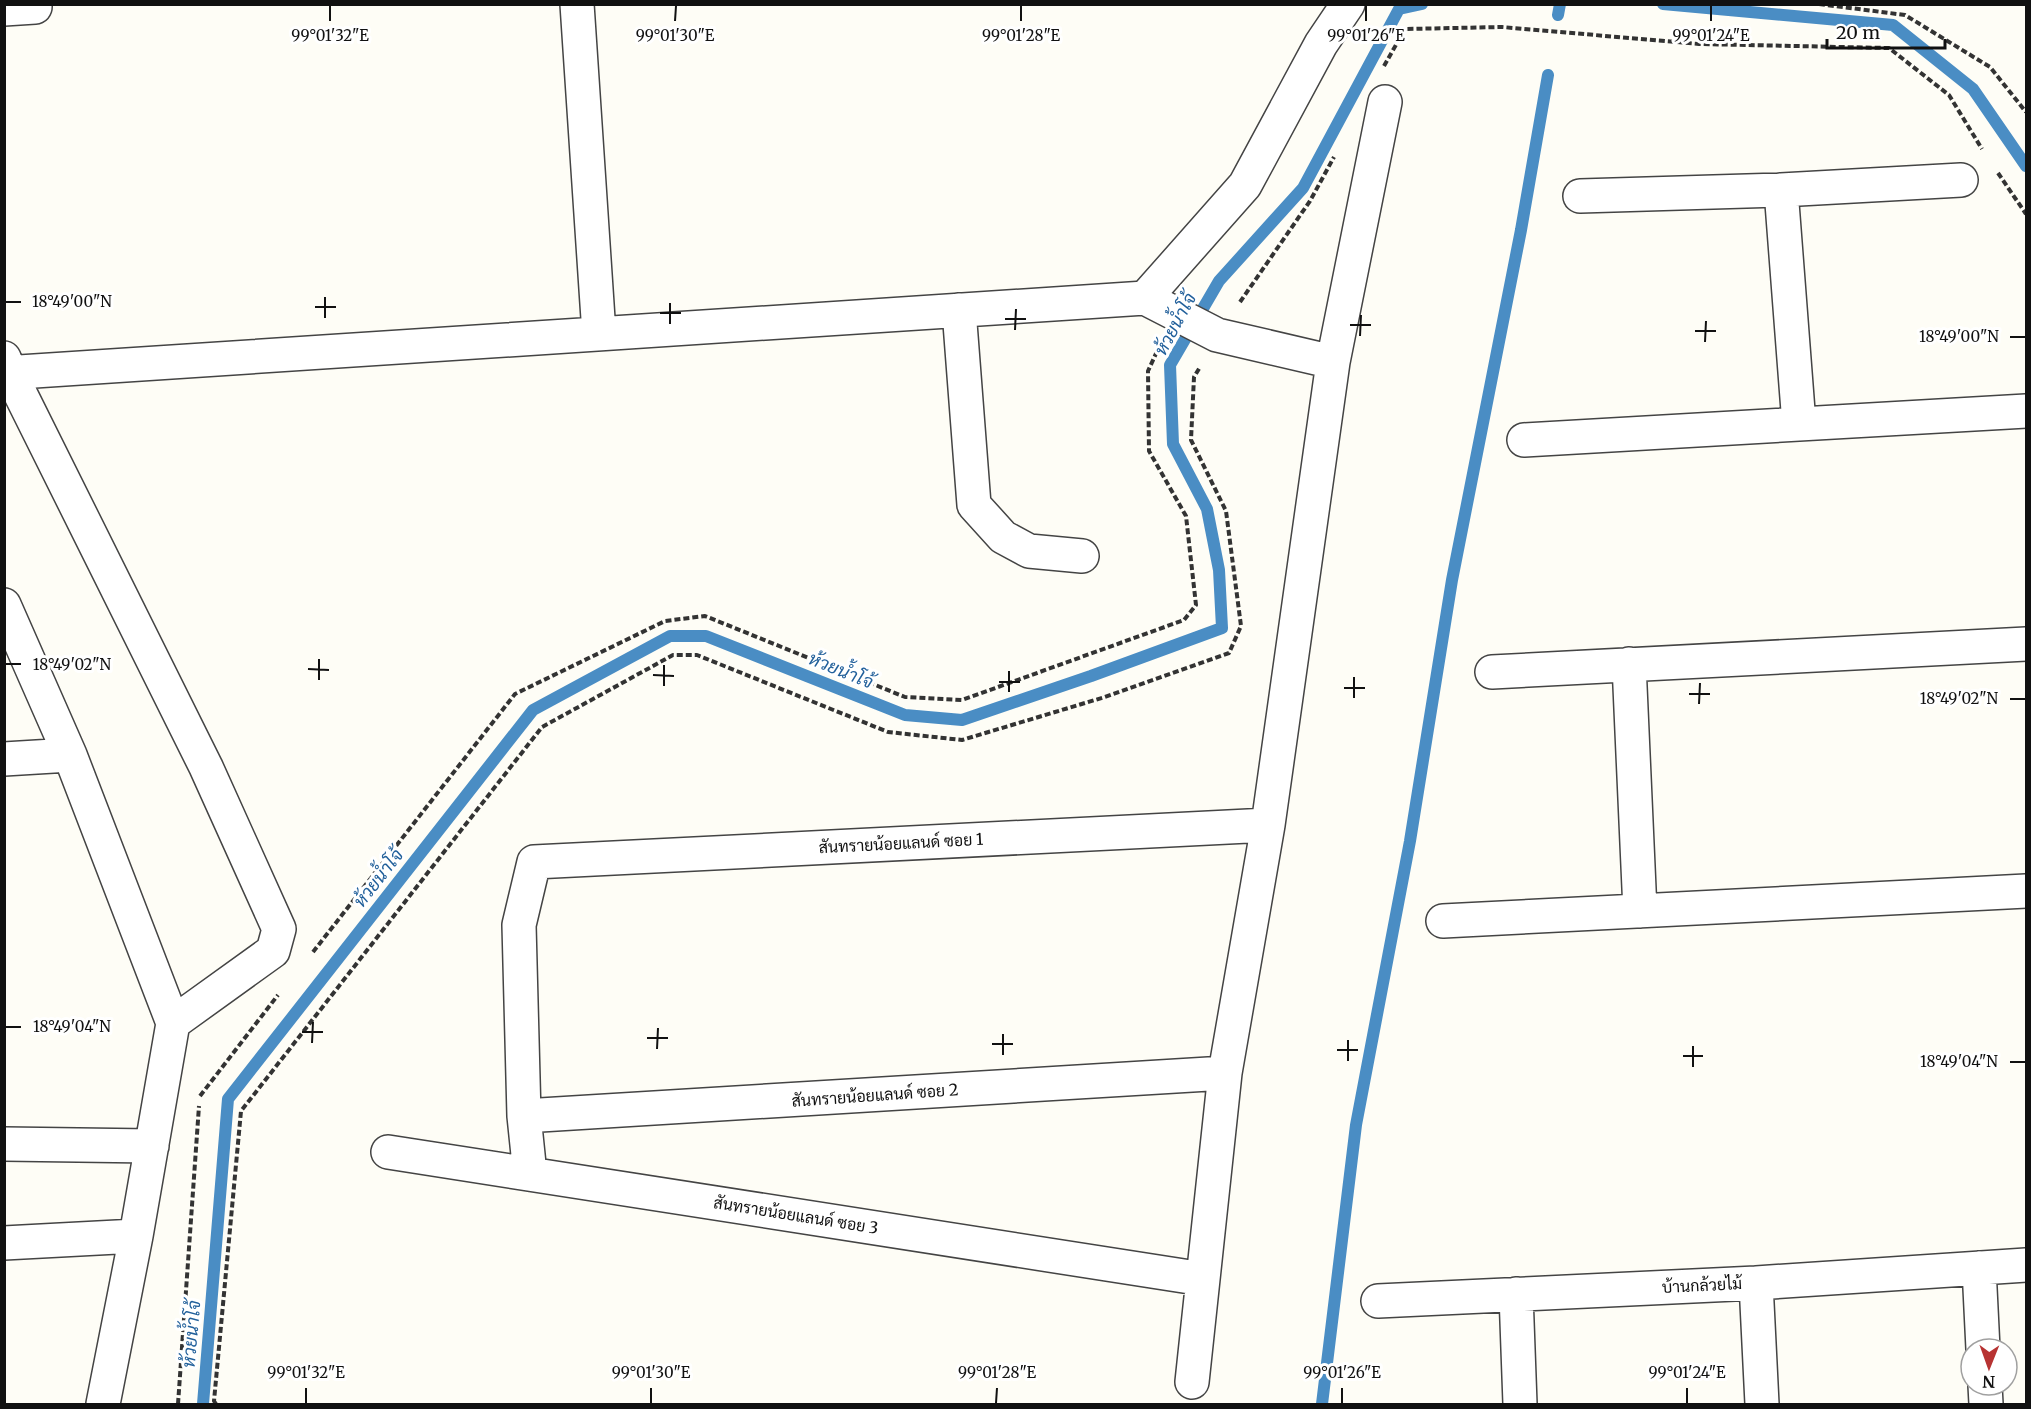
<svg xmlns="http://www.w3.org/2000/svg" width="2031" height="1409" font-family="Merriweather,Sarabun,serif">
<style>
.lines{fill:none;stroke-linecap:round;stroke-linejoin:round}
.stream{stroke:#4a8dc4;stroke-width:12}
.minor-casing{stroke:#444;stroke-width:36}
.path{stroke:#333;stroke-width:4;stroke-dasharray:6 3;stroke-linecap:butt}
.minor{stroke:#fff;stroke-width:33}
.ticks{fill:none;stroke:#111;stroke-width:2}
.labels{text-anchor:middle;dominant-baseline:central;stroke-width:6;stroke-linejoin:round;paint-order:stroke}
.street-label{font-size:16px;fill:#111;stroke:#fff}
.water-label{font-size:18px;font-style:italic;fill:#22609b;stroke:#fff}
.ticks-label{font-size:15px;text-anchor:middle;fill:#111;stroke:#fff;stroke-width:6;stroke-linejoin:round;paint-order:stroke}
</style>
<rect width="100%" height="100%" fill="#fefdf6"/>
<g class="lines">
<path class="stream" d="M1663,4L1893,25L1973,89L2026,166
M1558,15L1560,4
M203,1404L228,1099L533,710L670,636H706L905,715L962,720L1091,676L1222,628L1219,570L1207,509L1173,444L1170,365L1219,281L1303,188L1399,9L1422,4
M1322,1404L1356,1125L1410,841L1452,580L1521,230L1548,75"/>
<g class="minor-casing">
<path id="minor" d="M577,4L599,334
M4,9L35,7
M1781,190L1799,424
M1580,196L1781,190L1961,180
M1145,298L1217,335L1333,362
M959,310L974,505L1003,537L1029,551L1082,556
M4,358L10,373L206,767L279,929L273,951L173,1023
M4,373L1145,298L1245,185L1321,44L1348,4
M1524,440L2026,411
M4,605L70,755L173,1023L136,1236L103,1404
M1629,664L1640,911
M1492,672L2026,644
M4,759L70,755
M1443,921L2026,891
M524,1116L1225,1073
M4,1144L152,1146
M388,1152L1203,1279
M530,1174L524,1116L519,925L534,862L1268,825
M4,1243L136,1236
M1979,1268L1983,1349
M1756,1283L1762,1404
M1516,1294L1520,1404
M1378,1301L1756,1283L2026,1265
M1192,1382L1225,1073L1268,825L1333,362L1385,102
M1985,1385L1986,1404"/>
</g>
<path class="path" d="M1819,4L1905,15L1990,67L2026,112
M1384,66L1405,29L1502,27L1699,44L1889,48L1949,95L1982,149
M1998,173L2026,214
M1240,302L1310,201L1334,157
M313,952L515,694L665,621L705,616L905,697L962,700L1184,620L1196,605L1186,516L1149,451L1148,371L1159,347
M200,1096L278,995
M178,1404L199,1106
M216,1404L214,1401L241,1111L542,727L673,655H697L888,732L962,740L1105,697L1229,653L1241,626L1226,511L1191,440L1194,377L1200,367"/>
<use href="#minor" class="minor"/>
</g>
<path class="ticks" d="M330,21V6M675,21L676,6M1021,21V6M1366,21V6M1711,21V6M6,302H21M315,307H336M660,313H681M325,318V297M1005,319H1026M670,324V303M1350,325H1371M1015,330L1016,309M1695,331H1716M1360,336L1361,315M2010,337H2025M1705,342L1706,321M6,664H21M308,669L329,670M653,675L674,676M319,680V659M999,682H1020M664,686V665M1344,688H1365M1009,692V671M1689,694H1710M1354,698V677M2010,699H2025M1699,704L1700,683M6,1027H21M302,1032H323M647,1038H668M312,1043L313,1022M992,1044H1013M657,1049L658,1028M1337,1050H1358M1003,1055V1034M1683,1056H1703M1348,1061V1040M2010,1062H2025M1693,1067V1046M306,1403V1388M651,1403V1388M996,1403L997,1388M1342,1403V1388M1687,1403V1388"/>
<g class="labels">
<g class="street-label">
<text transform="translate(901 843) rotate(-3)">สันทรายน้อยแลนด์ ซอย 1</text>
<text transform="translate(875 1095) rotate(-4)">สันทรายน้อยแลนด์ ซอย 2</text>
<text transform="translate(796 1215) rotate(9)">สันทรายน้อยแลนด์ ซอย 3</text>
<text transform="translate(1702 1285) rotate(-3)">บ้านกล้วยไม้</text>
</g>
<g class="water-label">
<text transform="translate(1175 324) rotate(-62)">ห้วยน้ำโจ้</text>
<text transform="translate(841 670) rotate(22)">ห้วยน้ำโจ้</text>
<text transform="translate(378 878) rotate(-52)">ห้วยน้ำโจ้</text>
<text transform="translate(191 1334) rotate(-85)">ห้วยน้ำโจ้</text>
</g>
</g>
<g class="ticks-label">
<text x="330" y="41">99°01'32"E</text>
<text x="675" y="41">99°01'30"E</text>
<text x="1021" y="41">99°01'28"E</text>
<text x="1366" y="41">99°01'26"E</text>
<text x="1711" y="41">99°01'24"E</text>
<text x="72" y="307">18°49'00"N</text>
<text x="1959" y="342">18°49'00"N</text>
<text x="72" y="670">18°49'02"N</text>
<text x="1959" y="704">18°49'02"N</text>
<text x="72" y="1032">18°49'04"N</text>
<text x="1959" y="1067">18°49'04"N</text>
<text x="306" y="1378">99°01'32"E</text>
<text x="651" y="1378">99°01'30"E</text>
<text x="997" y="1378">99°01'28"E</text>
<text x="1342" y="1378">99°01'26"E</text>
<text x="1687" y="1378">99°01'24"E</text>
</g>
<rect width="2031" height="1409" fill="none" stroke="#111111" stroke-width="12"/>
<g transform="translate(1989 1367) rotate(181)"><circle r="28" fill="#ffffff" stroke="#a0a0a0" stroke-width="1.5"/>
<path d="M0-4.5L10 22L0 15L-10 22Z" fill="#b73332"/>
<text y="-9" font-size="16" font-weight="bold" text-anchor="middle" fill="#111111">N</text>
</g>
<path d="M1827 39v9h118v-9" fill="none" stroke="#111111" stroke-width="3"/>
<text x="1836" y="39" font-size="18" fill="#111111" stroke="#ffffff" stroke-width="4.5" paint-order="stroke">20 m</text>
</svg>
